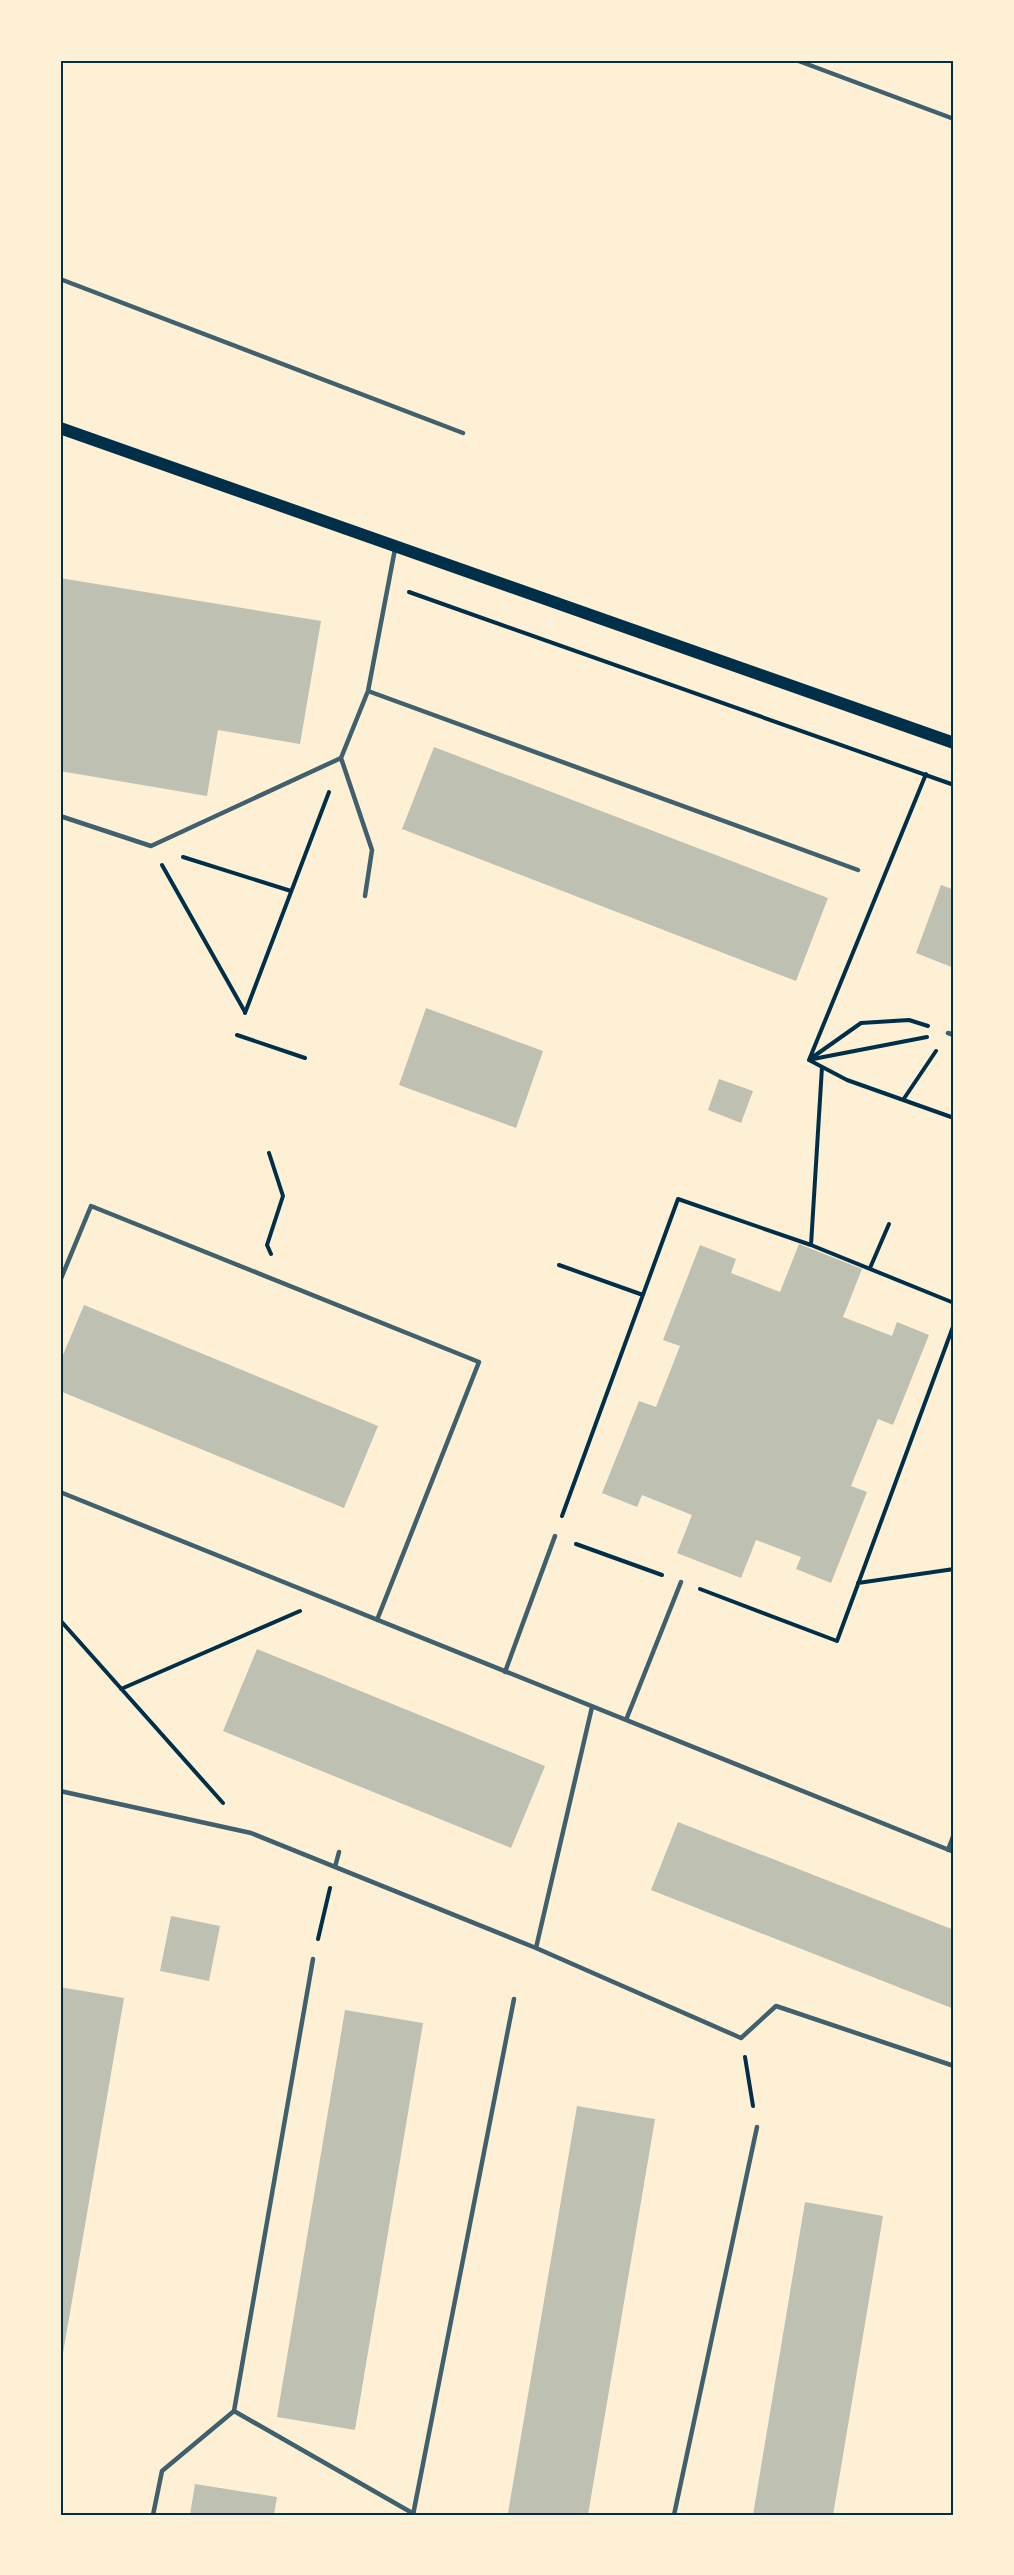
<svg xmlns="http://www.w3.org/2000/svg" width="1014" height="2575" font-family="'Work Sans',sans-serif">
<style>
.building{fill:#bec0b2}
.lines{fill:none;stroke-linecap:round;stroke-linejoin:round}
.path{stroke:#003049;stroke-width:4}
.service{stroke:#3f606c;stroke-width:4.5}
.secondary{stroke:#003049;stroke-width:12}
.neatline{fill:none;stroke:#003049;stroke-width:2}
</style>
<rect width="100%" height="100%" fill="#fdf0d5"/>
<path class="building" d="M60,578L321,621L300,744L218,730L207,796L60,771Z
M434,747L828,898L796,981L402,829Z
M941,885L954,890V968L916,953Z
M426,1008L543,1051L516,1128L399,1085Z
M719,1079L753,1091L741,1123L708,1110Z
M799,1244L862,1269L843,1317L892,1336L897,1322L929,1335L893,1425L878,1419L851,1486L867,1492L831,1583L796,1569L801,1557L756,1540L741,1578L677,1553L692,1515L642,1495L637,1507L602,1493L639,1401L656,1407L680,1346L663,1340L700,1245L736,1259L731,1273L780,1292Z
M84,1305L378,1426L344,1508L60,1391V1362Z
M257,1649L545,1766L511,1848L223,1731Z
M678,1822L954,1930V2009L651,1890Z
M171,1916L220,1926L209,1981L160,1971Z
M60,1987L124,1998L61,2365H60Z
M345,2010L423,2023L355,2430L277,2417Z
M577,2106L655,2119L588,2515H520L508,2513Z
M805,2202L883,2216L833,2515H753Z
M195,2484L277,2497L274,2515H190Z"/>
<g class="lines">
<path class="path" d="M409,592L954,785
M183,857L291,891
M162,865L245,1012
M245,1013L329,792
M237,1035L305,1058
M810,1059L861,1023L909,1020L928,1026
M813,1059L927,1037
M809,1060L926,774
M809,1060L847,1080L954,1118
M903,1100L936,1051
M269,1153L283,1196L267,1245L271,1254
M811,1245L822,1067
M559,1265L643,1295
M870,1268L889,1224
M562,1516L678,1199L811,1245L954,1303
M576,1544L662,1575
M858,1583L954,1569
M700,1589L837,1641L954,1324
M60,1620L223,1803
M121,1689L300,1611
M318,1939L330,1888
M745,2057L753,2106"/>
<path class="service" d="M796,60L954,119
M60,279L463,433
M368,691L858,870
M60,816L151,846L341,758
M365,896L372,850L341,758L368,691L395,549
M948,1033L954,1035
M60,1281L91,1206L479,1362L377,1620
M60,1492L954,1852
M505,1672L555,1536
M626,1720L681,1582
M60,1791L251,1833L536,1948L592,1707
M948,1850L954,1834
M335,1867L339,1852
M536,1948L741,2038L776,2006L954,2066
M234,2411L414,2514
M153,2515L162,2471L234,2411L313,1959
M413,2515L514,1999
M674,2515L757,2127"/>
<path class="secondary" d="M60,428L954,743"/>
</g>
<rect width="1014" height="2575" fill="none" stroke="#fdf0d5" stroke-width="123"/>
<rect x="62" y="62" width="890" height="2452" class="neatline"/>
</svg>
